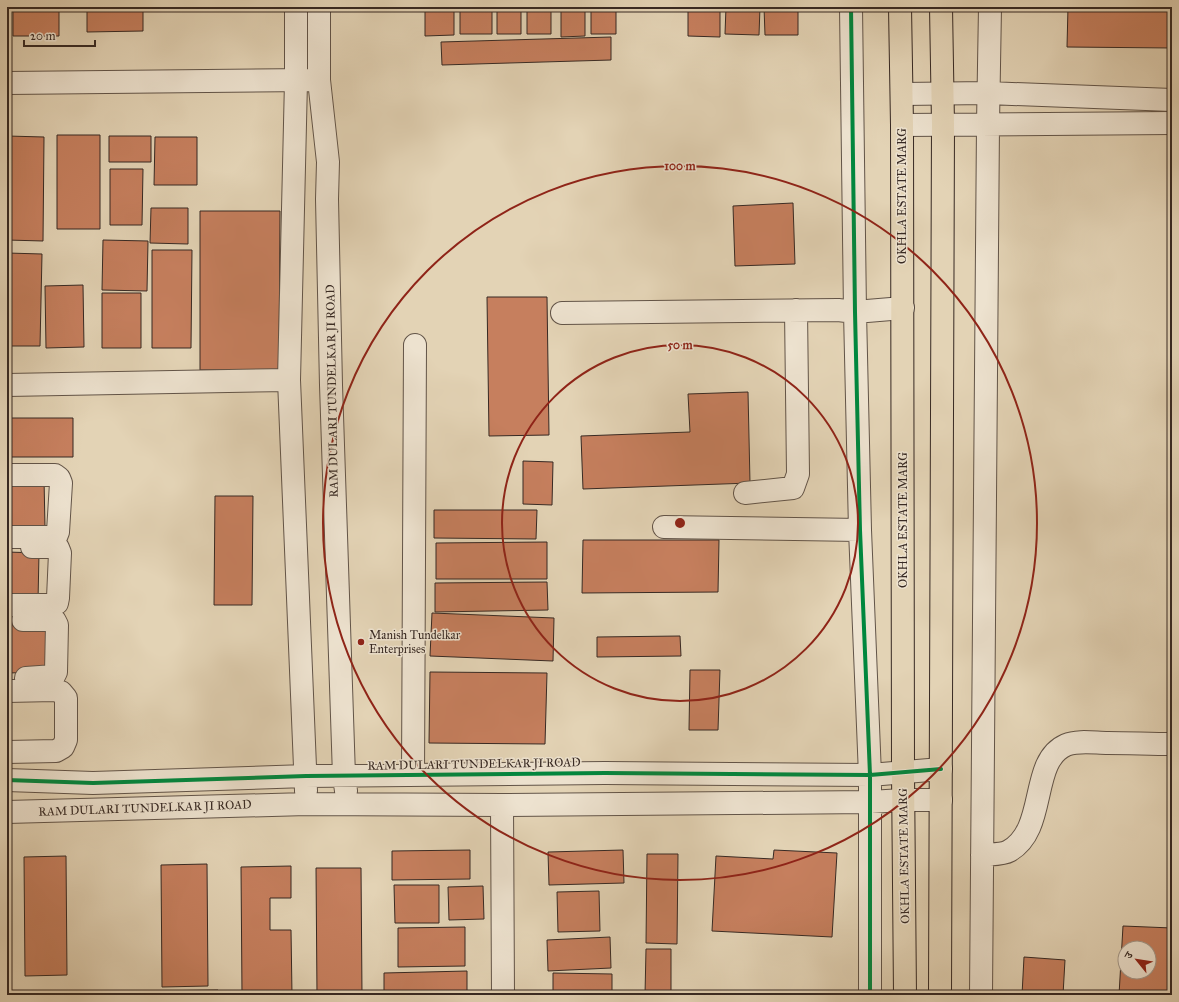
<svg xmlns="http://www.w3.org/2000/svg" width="1179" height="1002" font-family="'IM FELL Great Primer','Noto Serif Devanagari',serif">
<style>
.building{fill:#c67f5e;stroke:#372923;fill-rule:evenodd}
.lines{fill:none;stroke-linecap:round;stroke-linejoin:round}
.minor-casing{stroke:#625448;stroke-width:24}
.major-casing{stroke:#372923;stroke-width:24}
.minor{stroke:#ede2cf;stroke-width:22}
.major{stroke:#e3d3b5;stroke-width:22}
.cycleway-casing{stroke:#ede2cf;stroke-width:6}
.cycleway{stroke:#00873e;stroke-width:4}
.ring{fill:none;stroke:#8f2418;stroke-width:2}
.poi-dot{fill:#8f2418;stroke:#ede2cf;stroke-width:1.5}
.labels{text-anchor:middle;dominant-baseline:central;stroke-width:3;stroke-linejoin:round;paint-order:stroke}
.street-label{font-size:12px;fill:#372923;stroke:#ede2cf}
.poi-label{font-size:12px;fill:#372923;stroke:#ede2cf;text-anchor:start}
.centre{fill:#8f2418;stroke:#ede2cf;stroke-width:2}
.ring-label{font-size:12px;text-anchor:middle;font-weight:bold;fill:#8f2418;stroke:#ede2cf;stroke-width:3;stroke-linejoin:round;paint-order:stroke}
</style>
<rect width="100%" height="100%" fill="#e3d3b5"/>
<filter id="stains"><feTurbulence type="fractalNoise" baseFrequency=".005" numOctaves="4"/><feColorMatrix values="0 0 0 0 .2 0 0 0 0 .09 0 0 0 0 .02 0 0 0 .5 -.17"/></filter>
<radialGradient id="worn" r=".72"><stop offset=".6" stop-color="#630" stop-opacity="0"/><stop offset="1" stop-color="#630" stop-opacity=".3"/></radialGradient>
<path class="building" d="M13,7H59V36H13Z
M87,7H143V31L87,32Z
M425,7H454V35L425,36Z
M460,7H492V34H460Z
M497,7H521V34H497Z
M527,7H551V34H527Z
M561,7H585V36L561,37Z
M591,7H616V34H591Z
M688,7H720V37L688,36Z
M726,7H760L759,35L725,34Z
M764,7H798V35H765Z
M1068,7H1172V48L1067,47Z
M611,37V60L442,65L441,42Z
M57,135H100V229H57Z
M7,136L44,137L43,241L7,240Z
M109,136H151V162H109Z
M155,137H197V185H154Z
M110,169H143L142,225H110Z
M793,203L795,264L735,266L733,206Z
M151,208H188V244L150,243Z
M200,211H280L279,370H200Z
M103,240L148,241L147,291L102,290Z
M152,250H192L191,348H152Z
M7,253L42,254L40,346H7Z
M83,285L84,347L46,348L45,286Z
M102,293H141V348H102Z
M487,297H547L549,435L489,436Z
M748,392L750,483L583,489L581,436L690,432L688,394Z
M7,418H73V457H7Z
M523,461L553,462L552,505L523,504Z
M44,478L45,528L7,529V479Z
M215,496H253L252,605H214Z
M434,510H537L536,539L434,538Z
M583,540H719L718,592L582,593Z
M547,542V579H436V543Z
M7,552L39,553L38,601H7Z
M547,582L548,610L435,612V583Z
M432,613L554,618L553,661L430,656Z
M7,625H48V672L7,673Z
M680,636L681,656L597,657V637Z
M690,670H720L718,730H689Z
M430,672L547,673L545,744L429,743Z
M470,850V879L392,880V851Z
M623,850L624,883L549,885L548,852Z
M774,850L837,853L832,937L712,931L716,856L773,859Z
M647,854H678L677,944L646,943Z
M66,856L67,975L25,976L24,857Z
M207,864L208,986L162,987L161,865Z
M291,866V898H270V930H291L292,995H242L241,867Z
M316,868H361L362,995H317Z
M394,885H439V923H395Z
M483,886L484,919L449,920L448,887Z
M599,891L600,931L558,932L557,892Z
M1123,926L1172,928V995H1119ZM1125,948H1149V972H1125Z
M465,927V966L398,967V928Z
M610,937L611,968L548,971L547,940Z
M646,949H671V995H645Z
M1024,957L1065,960L1063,995H1022Z
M467,971V995H384V973Z
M553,973L612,974V995H553Z
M218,990V995H147V991Z"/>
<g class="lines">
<g class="minor-casing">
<path id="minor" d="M296,7V81L289,380L306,791
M319,7V80L328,162L327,199L331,385L344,776L346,791
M851,7L855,312L860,530L870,775V995
M7,83L310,80
M902,94L988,93L1172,100
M902,125L1172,123
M562,313L838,310L855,312L903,308
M7,385L289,380
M7,475H55L59,478L61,483L58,532L56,537H7
M745,493L793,488L798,474L796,310
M664,527L860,530
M7,605H52L57,603L58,598L60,553L58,548L55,547H32
M23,620H51L55,621L57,625L56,672L54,676L26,678
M7,691L54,690L61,692L66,698V740L63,747L56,751L7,752
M413,775L415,345
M7,780L93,783L306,776L605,773L870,775L941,769
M502,805L503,995
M7,812L307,804L502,805L870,802L903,800H941
M982,855C989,854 1002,855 1009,851C1048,829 1029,761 1066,745C1078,740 1095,743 1108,743C1129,743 1151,744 1172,744
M981,995L988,124L990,7"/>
</g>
<g class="major-casing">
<path id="major" d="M900,7L902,125L903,773L905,995
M940,995L943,124L941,7"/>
</g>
<use href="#minor" class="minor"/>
<use href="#major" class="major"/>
<g class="cycleway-casing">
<path id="cycleway" d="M851,7L855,312L860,530L870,775V995
M7,780L93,783L306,776L605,773L870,775L941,769"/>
</g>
<use href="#cycleway" class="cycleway"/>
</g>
<g class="ring">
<circle cx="680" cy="523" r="178"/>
<circle cx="680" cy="523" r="357"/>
</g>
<circle class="poi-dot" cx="361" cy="642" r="4"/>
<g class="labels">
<g class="street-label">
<text transform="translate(902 196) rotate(-90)">OKHLA ESTATE MARG</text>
<text transform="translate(332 391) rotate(-91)">RAM DULARI TUNDELKAR JI ROAD</text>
<text transform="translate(903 520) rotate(-90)">OKHLA ESTATE MARG</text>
<text transform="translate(474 764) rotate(-1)">RAM DULARI TUNDELKAR JI ROAD</text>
<text transform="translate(145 808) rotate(-2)">RAM DULARI TUNDELKAR JI ROAD</text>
<text transform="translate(904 856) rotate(-91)">OKHLA ESTATE MARG</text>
</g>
<g class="poi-label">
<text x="369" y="635">Manish Tundelkar<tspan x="369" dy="14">Enterprises</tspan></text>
</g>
</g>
<circle cx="680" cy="523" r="6" class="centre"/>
<g class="ring-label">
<text x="680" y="170">100 m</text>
<text x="680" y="349">50 m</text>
</g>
<rect width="1179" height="1002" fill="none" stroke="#e3d3b5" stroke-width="24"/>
<rect x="8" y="8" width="1163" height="986" fill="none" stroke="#372923" stroke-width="2"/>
<rect x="12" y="12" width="1155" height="978" fill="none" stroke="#372923"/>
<g transform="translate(1137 960) rotate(300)"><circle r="19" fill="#ede2cf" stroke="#a4988a"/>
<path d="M0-3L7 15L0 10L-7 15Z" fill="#8f2418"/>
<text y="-6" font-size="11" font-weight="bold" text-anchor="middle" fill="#372923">उ</text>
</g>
<path d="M24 40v6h71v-6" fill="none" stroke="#372923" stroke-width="2"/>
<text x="30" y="40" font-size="12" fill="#372923" stroke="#ede2cf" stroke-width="3" paint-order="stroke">20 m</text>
<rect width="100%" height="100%" filter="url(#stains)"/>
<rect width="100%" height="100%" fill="url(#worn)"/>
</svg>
